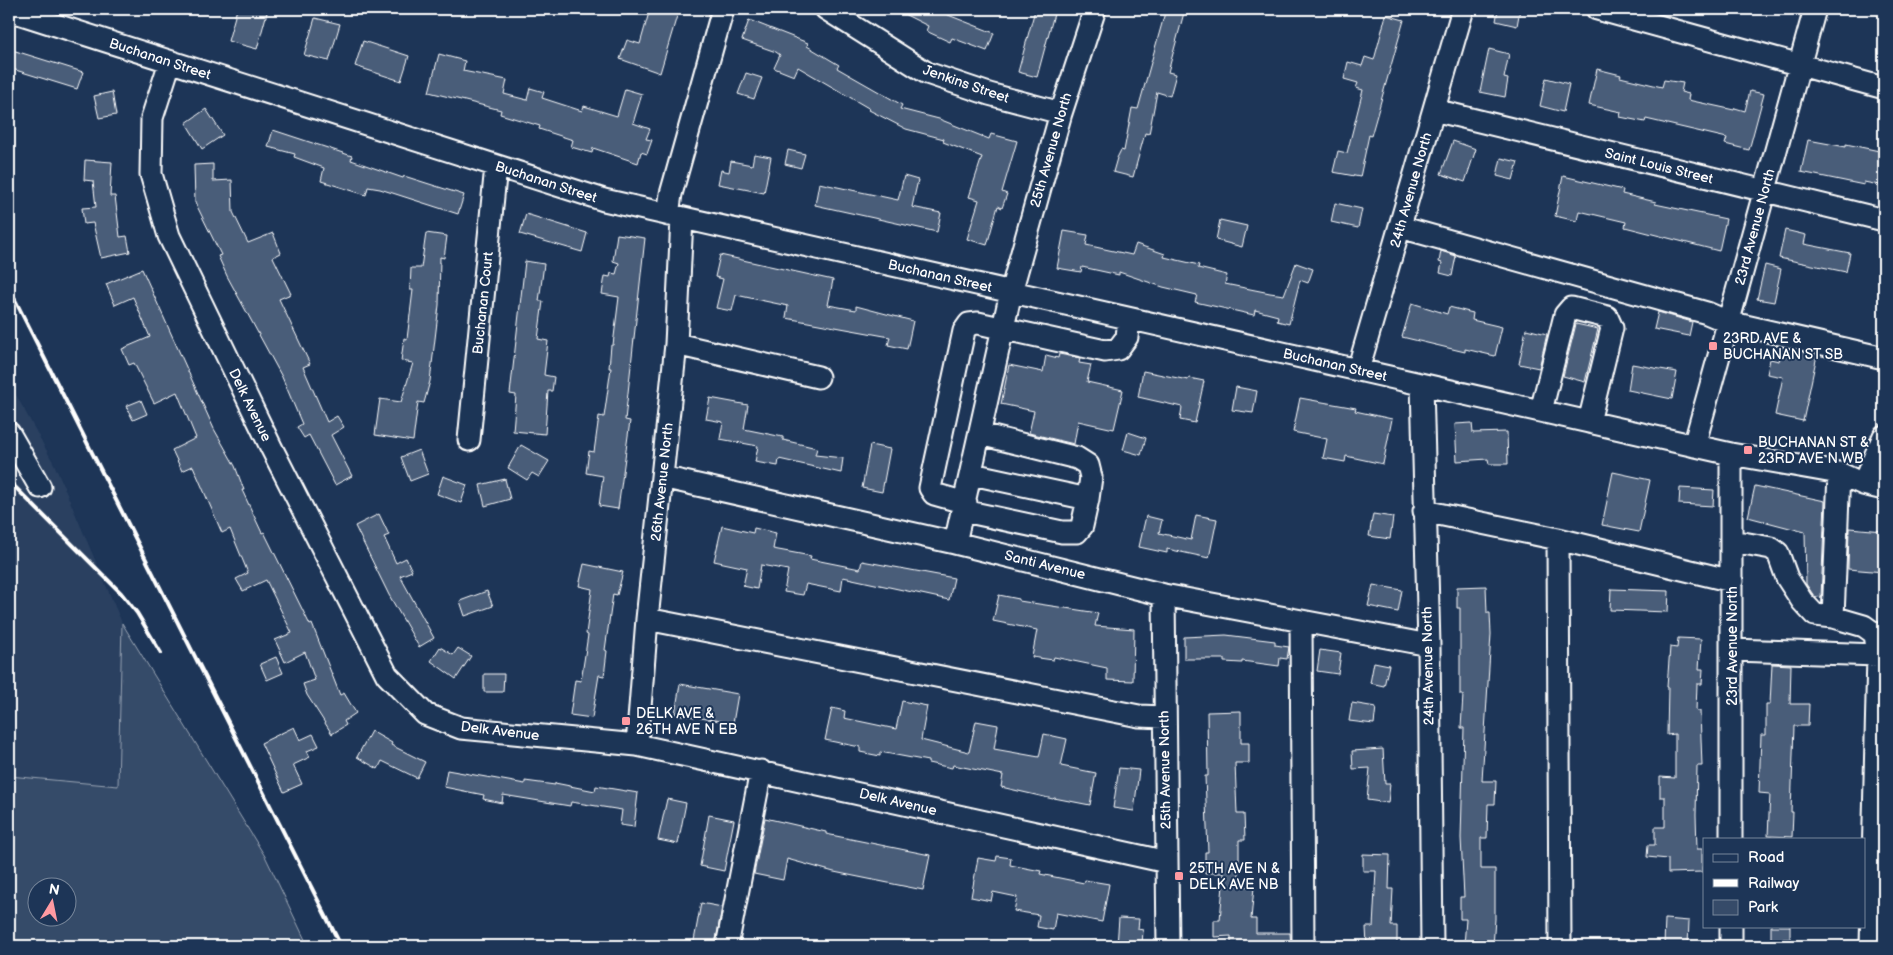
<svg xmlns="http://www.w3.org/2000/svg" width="1893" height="955" font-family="'Balsamiq Sans',sans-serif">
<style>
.built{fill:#2a4161}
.green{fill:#364b69;stroke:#9aa5b4;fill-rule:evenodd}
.building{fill:#4a5d79;stroke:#fff}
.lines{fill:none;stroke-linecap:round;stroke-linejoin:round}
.minor-casing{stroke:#fff;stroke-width:25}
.minor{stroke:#1d3557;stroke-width:21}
.rail{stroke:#fff;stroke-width:4}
.poi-dot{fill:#ff9aa2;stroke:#1d3557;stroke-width:2}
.labels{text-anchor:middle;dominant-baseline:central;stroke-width:4;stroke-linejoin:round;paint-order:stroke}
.street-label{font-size:14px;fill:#fff;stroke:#1d3557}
.poi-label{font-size:14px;fill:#fff;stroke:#1d3557;text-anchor:start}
</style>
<rect width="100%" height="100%" fill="#1d3557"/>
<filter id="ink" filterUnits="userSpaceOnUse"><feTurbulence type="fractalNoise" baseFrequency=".02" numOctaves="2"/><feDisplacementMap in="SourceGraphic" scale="10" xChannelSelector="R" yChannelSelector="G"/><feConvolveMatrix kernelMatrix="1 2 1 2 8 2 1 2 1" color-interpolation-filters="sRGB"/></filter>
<g filter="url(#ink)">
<path class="built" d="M9,382L54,464L122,623L118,787L9,776Z"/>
<path class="green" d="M122,623L266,858L308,946H9V776L118,786ZM38,888H68V918H38Z"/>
<path class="building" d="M237,9H268L257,49L228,41Z
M650,9H679L660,73L620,59L627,40L640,44Z
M894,9H933L994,33L987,51L952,38L950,42L926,31L928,26Z
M1166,9H1185L1168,72L1176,74L1170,96L1157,92L1149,134L1145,133L1133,177L1113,172L1117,158L1121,150L1124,151L1132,108L1138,109Z
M1498,9H1520L1517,26L1496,21Z
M1035,10L1054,14L1037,77L1018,72Z
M1386,15L1404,20L1371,136L1369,135L1360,177L1333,172L1338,151L1347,153L1363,90L1356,88L1358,83L1344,79L1348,62L1362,66L1365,57L1374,60Z
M315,18L340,24L329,61L304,55Z
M749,20L808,43L807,46L839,65L837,68L902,105L900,109L939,119L989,139L991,134L1017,141L1002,192L1007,194L1002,208L998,206L987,245L967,239L979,200L969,197L982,157L943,142L944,139L906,129L869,110L870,109L798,67L794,76L774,68L780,55L776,52L742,40Z
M363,41L409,56L401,81L355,66Z
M9,49L83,72L77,89L9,68Z
M1489,49L1509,54L1504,78L1508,79L1505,97L1480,92Z
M439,54L465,61L463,71L507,80L504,94L527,100L530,88L544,92L542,98L582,111L584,106L617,116L625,89L642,94L633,123L650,129L646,139L652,140L647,154L641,152L638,163L593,148L592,153L571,147L573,140L539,129L540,126L500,114L501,110L429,92Z
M1597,69L1621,75L1620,77L1662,87L1664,80L1683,83L1681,92L1689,94L1688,100L1734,110L1735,108L1745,111L1750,91L1764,94L1749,150L1725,144L1727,138L1646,119L1645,122L1620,117L1621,112L1589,105Z
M746,73L762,78L754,99L738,94Z
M1546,78L1569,84L1563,112L1540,106Z
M112,92L116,115L99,118L94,96Z
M206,109L223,135L202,149L186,123Z
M273,130L352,156L351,160L403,178L404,176L464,195L458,214L380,189L368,187L366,195L321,181L324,168L294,157L295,154L268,147Z
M1808,140L1846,147V144L1884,152V186L1864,182V185L1801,172Z
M1453,141L1476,149L1465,182L1441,174Z
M788,150L805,154L801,168L785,164Z
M754,154L771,157L764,193L718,184L721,170L729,172L731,161L752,165Z
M1501,158L1518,162L1513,180L1497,176Z
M85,160L112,162L110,196H115L120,237L127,236L130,252L101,258L93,223L84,224L82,208L96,207L93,181L84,180Z
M213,164V181L232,180L233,212L248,243L273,233L281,253L273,257L291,294L279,299L310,364L303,367L327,422L337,416L344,427L331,435L352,476L335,485L309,435L304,438L297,427L302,424L282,377L227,276L218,256L221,255L195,202L194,165Z
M904,176L918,180L912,207L941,213L937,232L815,205L819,183L898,200Z
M1563,176L1623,190L1622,194L1656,202L1655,204L1726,219L1719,251L1625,227L1626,222L1579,211L1577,221L1555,216Z
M1335,203L1362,209L1358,228L1331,222Z
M526,214L587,233L582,252L520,234Z
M1220,220L1247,226L1242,247L1216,240Z
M1785,230L1806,235L1804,244L1850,253L1846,272L1779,258Z
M1064,231L1088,235L1086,245L1132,255L1136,244L1165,254L1164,257L1199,265L1198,268L1227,275L1225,284L1270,293L1284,295L1296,263L1313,269L1308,283L1300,280L1289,324L1277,321L1278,316L1255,310L1254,315L1195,302L1197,295L1163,287L1119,272V275L1082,267L1081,272L1057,268Z
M426,233L447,236L444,258L440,257L439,305L430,381L424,403L418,402L413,441L375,435L380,399L401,402L413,363L401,361L404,338L407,339L413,290H410L411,268H421Z
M617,234L645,238L625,420L630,421L618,509L599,506L603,476L586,473L589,451L594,452L599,416L604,417L611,368H609L611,345H613L619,297L602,294L605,276L610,277L611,273L616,274L619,263L613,261Z
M1441,251L1456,256L1452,276L1440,273L1442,263L1439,262Z
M720,255L833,280L828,305L856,310V306L913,321L907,349L888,345L890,337L786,318L788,306L736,295L732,311L716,308L723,279L715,277Z
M525,261L544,264L539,301H543L538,339L548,341L544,375L554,377L552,391H548L545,434L513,431L516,395L510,394Z
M1765,265L1781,269L1774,302L1757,299Z
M142,269L214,429L235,466L244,490H242L262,533L264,532L310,625L312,624L340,695L344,693L356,713L344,721L346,725L332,734L307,695L303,684L315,680L305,652L285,662L275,640L292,633L266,580L243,591L236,579L248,573L230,529L222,533L193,466L182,471L172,450L196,438L177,392L154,403L134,363L129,365L122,349L150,337L133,297L115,305L106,284Z
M1412,303L1447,314L1449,307L1473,313L1472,320L1502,327L1495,356L1465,349V352L1402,337Z
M1658,312L1692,322L1689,336L1654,329Z
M1576,324L1598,329L1585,382L1563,376Z
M1526,329L1547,334L1539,368L1519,364Z
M1782,347L1817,355L1803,421L1775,415L1783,377L1767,374L1770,359L1779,361Z
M1059,354L1080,358L1079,363L1091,365L1087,382L1123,390L1114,429L1078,421L1074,444L1029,433L1034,411L1001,404L1009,365L1043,372L1046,355L1058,358Z
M1632,364L1677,372L1672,399L1628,390Z
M1143,371L1188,380L1189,378L1204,381L1195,423L1180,420L1182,407L1138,397Z
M1236,387L1257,391L1253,413L1232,410Z
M710,398L748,405L744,429L783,437V440L817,448L815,455L843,458L841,473L779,459L778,466L755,462L758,446L720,439L723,422L706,419Z
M1300,398L1356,408L1355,411L1392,419L1383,464L1346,456L1345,462L1323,458L1327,439L1293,432Z
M141,400L147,414L133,420L126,406Z
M1472,423L1473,433L1507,432L1508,464H1489L1488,459L1457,461L1455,424Z
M1128,432L1146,438L1141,455L1123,450Z
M521,445L549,461L539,477L532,473L527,480L508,468Z
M870,445L890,449L882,492L862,488Z
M419,450L428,474L410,481L401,457Z
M1613,472L1650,480L1639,532L1602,525Z
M443,476L467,485L461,503L437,494Z
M505,479L510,499L485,506L480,485Z
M1755,486L1825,501L1821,598L1814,596L1806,584L1805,532L1748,517Z
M1680,488L1714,490L1713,506L1679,504Z
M379,514L389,535L384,537L396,563L406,558L412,571L400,576L434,638L419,647L389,595L355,526Z
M1373,514L1393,517L1390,539L1369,536Z
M1196,515L1217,519L1209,558L1167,549V553L1139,547L1146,516L1162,520L1159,533L1191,540Z
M722,526L753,533L754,528L776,533L773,549L811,556L810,559L860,569L862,561L954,578L949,600L843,577L841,591L806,584L803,595L784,592L788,570L761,565L757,589L743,586L747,568L714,561Z
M1849,528L1884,531V572L1848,569Z
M584,564L623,572L617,595L613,594L605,650L607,651L604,676L599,675L592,718L570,715L575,680L581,681L588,635L586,634L592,589L579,586Z
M1373,585L1402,590L1398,612L1368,606Z
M1486,586L1487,613H1490L1491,634L1482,781H1496L1495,804H1488L1487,838H1481V869H1495V919L1493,946H1464L1466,919H1460V897H1464L1461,838L1464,728H1461L1463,695H1460V608H1457V587Z
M1611,589L1669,591L1668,612L1610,610Z
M487,591L493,606L465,616L460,601Z
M999,595L1019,599V601L1098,613L1095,626L1134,629L1133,681L1107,680V668L1054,657L1053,660L1032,657L1037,630L993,621Z
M1226,635L1275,641V645L1289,647L1287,659L1280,658L1279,666L1242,661V663L1224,662V659H1184V637Z
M1678,638L1701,639L1699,669H1703L1702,684H1697L1696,711H1700L1702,766H1697L1696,815L1697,849H1702V872L1668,873V859L1647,857L1648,845H1655V827H1665V797H1660V777L1675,778V734L1667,735L1668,687H1667L1670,647L1677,648Z
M440,647L453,655L458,648L471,656L456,679L431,661Z
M1320,650L1341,653L1338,674L1317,671Z
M276,657L283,673L267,680L260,664Z
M1374,662L1389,665L1384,686L1370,683Z
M1772,664L1791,665L1790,704H1809L1808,726H1794L1791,812H1793L1792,837L1768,836L1770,794L1759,793L1761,735H1766V704H1770Z
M484,674H504L503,692H484Z
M680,684L738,694L733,723L675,714Z
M902,701L927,706L921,740L969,752L976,721L998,725L994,749L1039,757L1044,734L1067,739L1061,766L1096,773L1090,805L1054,798L1053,799L1001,787L1003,775L953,765L952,768L928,763V761L880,752V756L860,752V747L825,740L832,708L845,711L844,718L896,729Z
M1352,703L1376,707L1374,724L1349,721Z
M1241,711V743H1249V763H1235L1237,814H1244L1245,840H1239V886L1254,887L1251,919H1256V933H1290L1291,946H1231V936L1214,937V920H1220L1224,873H1205V852H1208L1205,776H1208L1207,712Z
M294,727L300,740L313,734L319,746L307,751L310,757L293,765L302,784L284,792L261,743Z
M371,731L392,743L391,745L425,762L417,778L382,761L378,769L357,757Z
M1383,749L1385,784H1390L1388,803L1367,800L1370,768L1353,769L1352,751Z
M1119,768L1139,770L1134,811L1113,808Z
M447,770L525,784V781L555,785V783L595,791L596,786L638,793L634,827L620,825L622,810L571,802L570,806L503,795L502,803L483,799L484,795L444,787Z
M667,799L686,803L678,844L658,840Z
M709,815L734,820L724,871L700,866Z
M765,818L826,832V834L930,855L923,890L834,872L787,859L783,880L754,874Z
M1363,854L1390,855L1389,889H1393L1391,926H1397V946H1367L1366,927H1373L1376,871H1363Z
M997,856L1011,858L1010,865L1041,871L1040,874L1084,883L1085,880L1109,884L1102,922L1056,913L1053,930L1037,927L1039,915L1014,911L1017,897L993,892L991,901L971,897L978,858L996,861Z
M701,903L722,907L715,946H693Z
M1119,918L1139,919L1138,929L1143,930L1142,946H1117Z
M1665,919L1689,921L1688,946L1664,945Z
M1771,926H1790V939H1771Z"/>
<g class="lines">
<g class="minor-casing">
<path id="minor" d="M826,9L927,73L989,94L1061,113
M1597,9L1884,88
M9,10L604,200L1731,454L1839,473L1863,484L1884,489
M170,62L152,118L151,174L169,236L271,447L387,675L425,714L461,728L637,745L1167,862
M1434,110L1884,220
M668,215L671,194L723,9
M1400,227L1707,313L1728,322L1884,358
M676,344L818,377
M1358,370L1463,9
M1422,385L1429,645L1432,946
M1541,411L1565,315L1571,308L1607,317L1612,328L1589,422
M9,433L40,487
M469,440L496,166
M1694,446L1815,9
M1731,454V839
M1839,473L1833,617L1864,626L1875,634L1878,655
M972,474L1088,499L1091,477L1088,465L1077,458L980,434
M662,477L955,543L1164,595L1429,645
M1863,484L1884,436
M966,503L934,494L930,488L964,331L969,324L978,323L1105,351L1118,349L1127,337L1129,319
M964,511L1062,532H1077L1082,526L1088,499
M1424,511L1558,539L1732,581
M1558,539L1560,946
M1732,541L1771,548L1778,553L1787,578L1802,601L1815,615L1833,617
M955,543L1011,292L1061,113L1095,9
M1164,595L1168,946
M647,619L1139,716L1164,717
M1301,621L1303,946
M1732,650L1878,655L1871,946
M637,745L647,619L676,344L682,218
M727,946L761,771
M1731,946V926"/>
</g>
<use href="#minor" class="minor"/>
<path class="rail" d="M9,288L341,946
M9,481L121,593L137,613L161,653"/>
</g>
</g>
<g class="poi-dot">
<rect x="1708" y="341" width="10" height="10" rx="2.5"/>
<rect x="1743" y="445" width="10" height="10" rx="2.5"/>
<rect x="621" y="716" width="10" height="10" rx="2.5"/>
<rect x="1174" y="871" width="10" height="10" rx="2.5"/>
</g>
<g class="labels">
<g class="street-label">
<text transform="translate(160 59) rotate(18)">Buchanan Street</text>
<text transform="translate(966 84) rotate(19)">Jenkins Street</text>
<text transform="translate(1051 150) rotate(-74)">25th Avenue North</text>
<text transform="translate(1659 166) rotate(14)">Saint Louis Street</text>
<text transform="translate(546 182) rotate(18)">Buchanan Street</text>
<text transform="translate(1411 190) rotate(-74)">24th Avenue North</text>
<text transform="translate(1755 227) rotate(-75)">23rd Avenue North</text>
<text transform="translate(940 276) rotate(13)">Buchanan Street</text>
<text transform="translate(483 303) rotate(-84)">Buchanan Court</text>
<text transform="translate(1335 365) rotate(13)">Buchanan Street</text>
<text transform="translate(250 405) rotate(64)">Delk Avenue</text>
<text transform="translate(662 482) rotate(-84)">26th Avenue North</text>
<text transform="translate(1045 565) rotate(14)">Santi Avenue</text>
<text transform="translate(1732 646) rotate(-90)">23rd Avenue North</text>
<text transform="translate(1428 666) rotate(-91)">24th Avenue North</text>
<text transform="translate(500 731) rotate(7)">Delk Avenue</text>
<text transform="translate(1165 770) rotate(-91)">25th Avenue North</text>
<text transform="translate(898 802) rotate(13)">Delk Avenue</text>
</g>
<g class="poi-label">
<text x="1723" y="338">23RD AVE &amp;<tspan x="1723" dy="16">BUCHANAN ST SB</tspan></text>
<text x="1758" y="442">BUCHANAN ST &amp;<tspan x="1758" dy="16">23RD AVE N WB</tspan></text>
<text x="636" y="713">DELK AVE &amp;<tspan x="636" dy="16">26TH AVE N EB</tspan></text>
<text x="1189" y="868">25TH AVE N &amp;<tspan x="1189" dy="16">DELK AVE NB</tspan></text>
</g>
</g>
<rect width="1893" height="955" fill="none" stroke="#1d3557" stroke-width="30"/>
<rect x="15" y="15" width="1863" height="925" fill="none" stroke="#fff" stroke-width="2" filter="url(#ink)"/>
<rect x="1703" y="838" width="162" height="90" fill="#1d3557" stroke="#77869a"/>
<rect x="1713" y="854" width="25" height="8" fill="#1d3557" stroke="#77869a"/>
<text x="1748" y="862" font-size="15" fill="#ffffff">Road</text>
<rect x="1713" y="879" width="25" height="8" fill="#ffffff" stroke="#77869a"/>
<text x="1748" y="888" font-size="15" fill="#ffffff">Railway</text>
<rect x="1713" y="900" width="25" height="15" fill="#364b69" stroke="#77869a"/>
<text x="1748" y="912" font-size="15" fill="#ffffff">Park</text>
<g transform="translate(52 902) rotate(10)"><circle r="24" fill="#1d3557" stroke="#77869a"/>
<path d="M0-4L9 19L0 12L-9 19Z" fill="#ff9aa2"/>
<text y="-8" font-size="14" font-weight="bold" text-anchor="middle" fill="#ffffff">N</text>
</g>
</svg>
